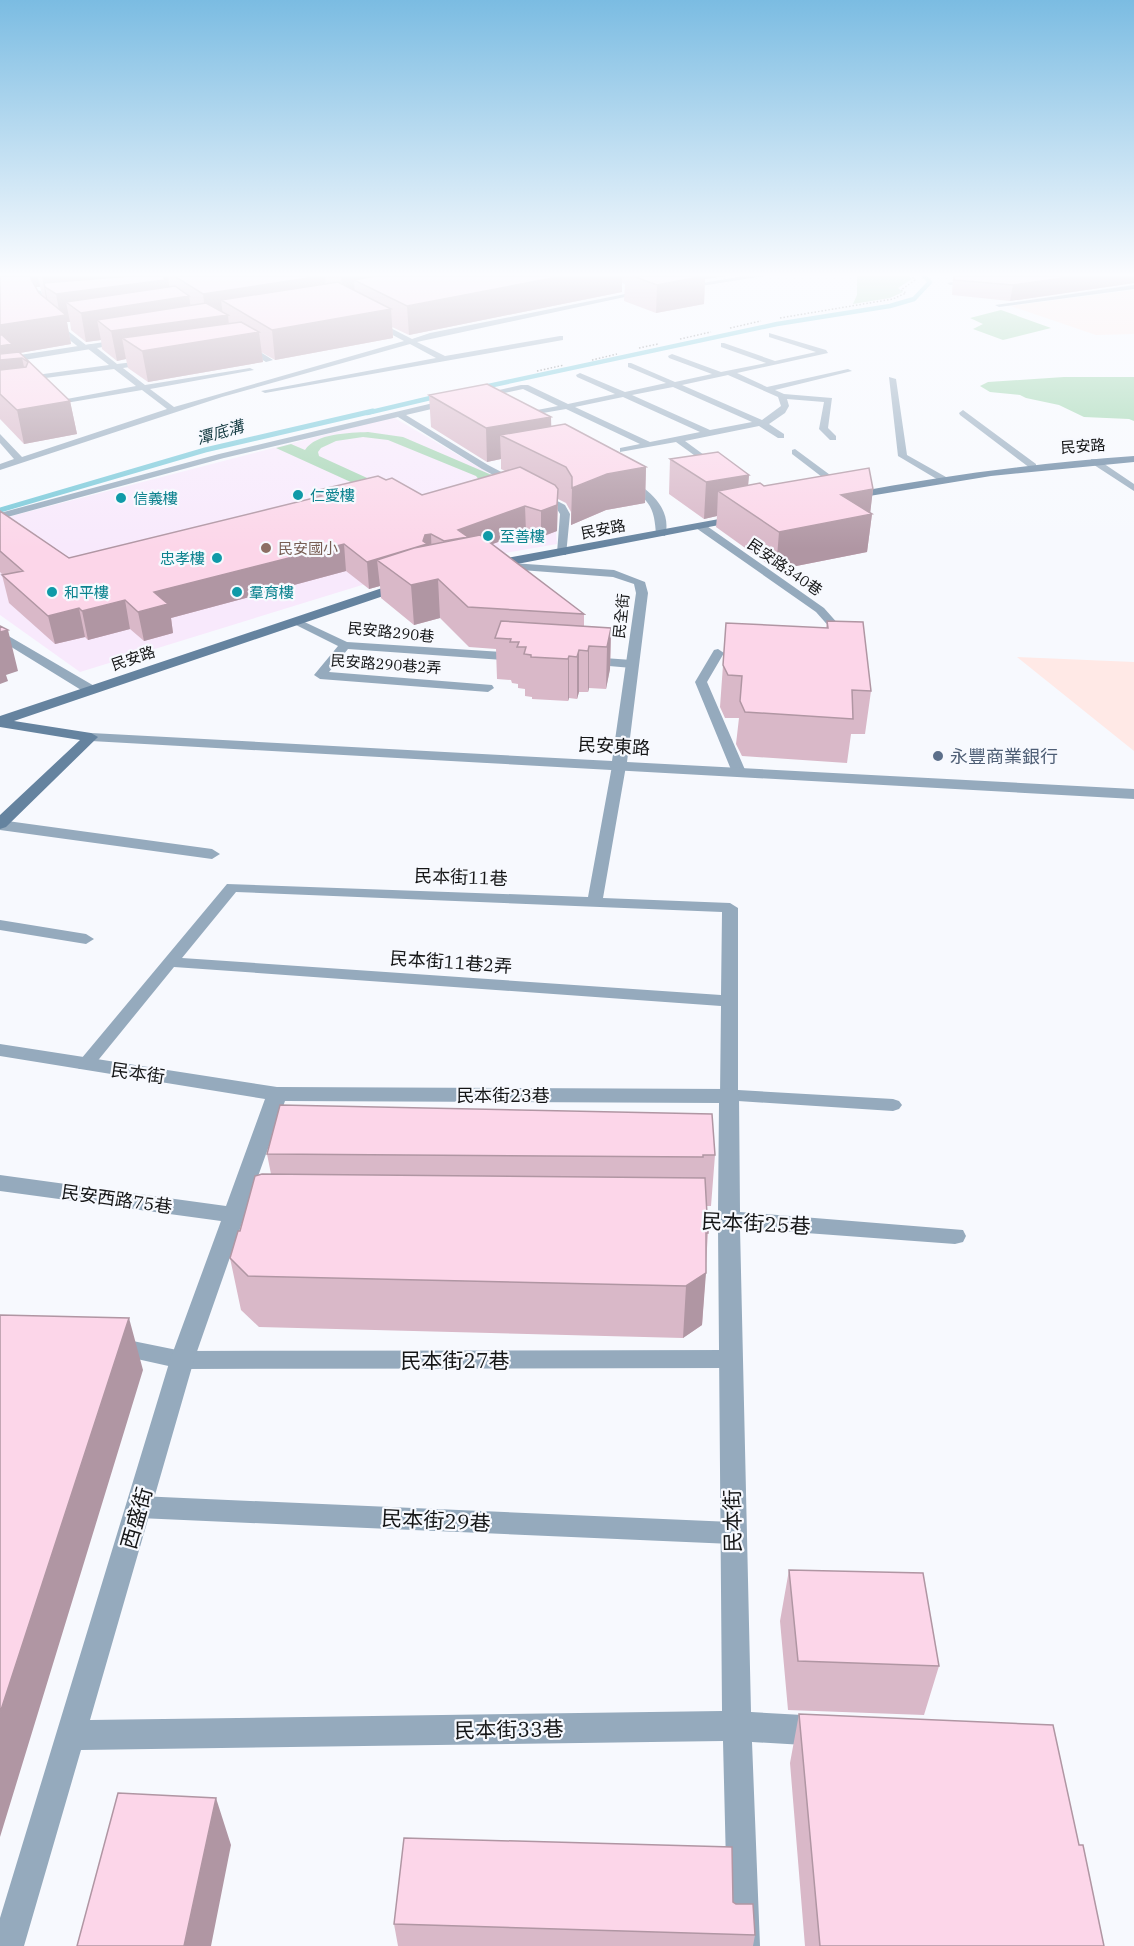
<svg xmlns="http://www.w3.org/2000/svg" width="1134" height="1946" font-family="'IBM Plex Serif','Noto Sans TC',serif">
<style>
.industrial{fill:#ffe9e6}
.education{fill:#f8e9fc}
.green{fill:#a4d4b2;fill-rule:evenodd}
.forest{fill:#9bd4ac}
.lines{fill:none;stroke-linecap:round;stroke-linejoin:round}
.stream-far1{stroke:#79c9d9;stroke-width:4.5}
.stream{stroke:#79c9d9;stroke-width:5}
.path{stroke:#818385;stroke-width:1.5;stroke-dasharray:1.5 2;stroke-linecap:butt}
.lane{fill:#95aabd;fill-rule:evenodd}
.street{fill:#95aabd;fill-rule:evenodd}
.secondary{fill:#65839f;fill-rule:evenodd}
.wall{fill:#d9b8c8;fill-rule:evenodd}
.shaded-wall{fill:#b096a3}
.building{fill:#fcd6e9;stroke:#b096a3;stroke-width:1.5}
.culture-dot{fill:#0f9aa8;stroke:#f7f9fe;stroke-width:2}
.education-dot{fill:#8d6e63;stroke:#f7f9fe;stroke-width:2}
.service-dot{fill:#5c6f8a;stroke:#f7f9fe;stroke-width:2}
.labels{text-anchor:middle;dominant-baseline:central;stroke-width:4.5;stroke-linejoin:round;paint-order:stroke}
.far-street-label{font-size:15px;fill:#151617;stroke:#f7f9fe}
.far-culture-label{font-size:15px;fill:#0d838f;stroke:#f7f9fe;text-anchor:start}
.far-education-label{font-size:15px;fill:#785e54;stroke:#f7f9fe;text-anchor:start}
.far-water-label{font-size:16px;font-style:italic;fill:#153b42;stroke:#f7f9fe}
.street-label{font-size:18px;fill:#151617;stroke:#f7f9fe}
.service-label{font-size:18px;fill:#4e5e75;stroke:#f7f9fe;text-anchor:start}
.near-street-label{font-size:21px;fill:#151617;stroke:#f7f9fe}
</style>
<rect width="100%" height="100%" fill="#f7f9fe"/>
<path class="industrial" d="M1134,290V334L1096,335L1011,306Z
M1017,657L1134,662V751Z"/>
<path class="education" d="M393,417L554,511L557,544L414,569L80,672L0,615V519Z"/>
<path class="green" d="M857,276H908L912,279L898,288L903,292L890,298L853,304L857,295Z
M368,432L403,437L494,476L432,519L276,448L291,444L305,450C316,433 349,433 368,432ZM363,437L388,440L476,476L481,482L411,498L319,456L318,452L321,448L336,441Z"/>
<path class="forest" d="M1001,310L1051,328L1003,340L973,329L983,324L970,318Z
M1064,377H1134V421L1129,419L1084,417L1059,405L1026,398L1020,395L990,392L980,386L988,382Z"/>
<g class="lines">
<path class="stream-far1" d="M479,388L777,324L890,306L914,299L930,282L924,276
M367,413L439,396"/>
<path class="stream" d="M0,510L205,450L373,411"/>
<path class="path" d="M780,318L893,299L906,293L901,290L915,280L911,276
M730,328L761,321
M680,339L711,332
M639,348L658,344
M592,360L617,354
M537,371L564,365"/>
<path class="lane" d="M744,276H764L682,289L679,287Z
M990,276H1013L950,285L947,283Z
M1134,285V289L999,307L995,305Z
M36,290L41,291L49,316L86,345L92,344L117,364L150,360V364L123,368L145,385L250,368L254,370L150,389L174,407L404,341L370,323L373,319L412,339L430,333L645,290L648,292L417,342L445,356L560,336H563V340L265,393L261,391L436,358L410,344L222,397L0,470V464L14,459L0,443V434L22,457L167,409L142,390L60,404L56,401L136,386L114,369L0,384V380L109,365L87,348L81,349L43,319Z
M769,333L826,350L828,353L737,373L767,387L848,369L852,371L775,390L784,394L832,398L828,428L836,436V440H830L819,429L824,402L787,399L789,406L785,413L769,424L784,434V438H778L759,426L685,441L719,466V470L716,471L676,442L620,452V448L640,444L566,409L537,414V410L558,406L523,389L481,398L477,395L521,385H528L568,404L615,394L577,377L576,375L580,373L625,392L666,383L628,367V363H631L675,382L712,374L669,358L668,356L672,354L721,372L766,363L721,347V343H724L775,361L816,352L769,337ZM728,375L778,397L781,406L762,420L682,385ZM673,387L752,422L710,430L632,395ZM623,397L700,432L650,442L575,407Z
M240,343H246L273,360L266,362L240,347Z
M889,377L896,379L907,455L946,477V481H940L898,456Z
M450,399L454,402L453,404L406,415L488,465L565,505L570,514L566,555H558L557,553L560,514L557,509L482,469L398,417L224,458L0,519V513L219,454Z
M963,410L1036,464V468H1030L960,415L959,413Z
M795,449L845,486V490H839L792,454V450Z
M1091,459H1097L1134,484V491L1091,463Z
M624,479C631,478 635,482 641,486C658,498 671,515 665,536L656,534C654,504 648,500 624,483Z
M696,524H704L824,608L848,635V639H840L816,612L696,528Z
M296,618L347,642L516,653L522,657L516,661L348,649L329,672L492,685L494,688L488,692L320,679L314,675L338,646L292,623L290,621Z
M718,649L724,653L707,682L746,772L739,776L732,772L695,682L714,650Z
M590,657L632,660L638,664L632,668L586,664V658Z
M619,762L626,766L603,898L730,903L738,908V1090L893,1099L899,1101L902,1105L899,1109L893,1111L723,1100L720,1096L721,1006L174,967L91,1069H79L76,1065L227,884L588,897L612,766ZM236,892L722,912L721,995L182,958Z
M0,920L86,934L94,939L86,944L0,930Z
M118,1338L182,1351L728,1350L736,1353L739,1359L736,1365L728,1368L182,1369L110,1353L107,1347L110,1341Z
M139,1496L732,1522L741,1525L744,1533L741,1541L732,1544L139,1518L131,1515L127,1507L131,1499Z"/>
<path class="street" d="M124,339L128,341L127,343L0,364V358Z
M498,562L614,570L645,582L648,593L627,762L1134,789V799L91,741L84,737L91,733L612,761L636,593L634,584L613,577L494,568L492,566Z
M0,631L96,687L98,690L96,693H86L0,640Z
M0,820L212,849L220,854L212,859L0,830Z
M0,1044L277,1087L729,1089L736,1091L739,1096L740,1212L963,1230L966,1236L963,1242L955,1244L740,1228L751,1712L821,1716L831,1721L836,1731L831,1741L821,1746L752,1742L760,1946H728L723,1741L81,1750L24,1946H0V1918L170,1360L221,1221L0,1191V1175L226,1206L265,1099L0,1056ZM285,1101L719,1103L718,1211H685L677,1213L674,1219L677,1225L685,1227H718L722,1711L90,1720L194,1360L242,1223H267L275,1221L278,1215L275,1209L247,1207Z"/>
<path class="secondary" d="M1134,456V462L991,476L851,499L846,496L851,493C945,475 1039,463 1134,456Z
M741,515L745,516V520L491,569L485,565L491,561Z
M403,581L407,582V588L14,721L91,733L98,737L6,827L0,829V815L80,740L0,727V716Z"/>
</g>
<path class="wall" d="M0,276H726L705,279L704,304L656,313L624,301L625,284L622,283V292L409,335L392,327L393,338L275,360L261,352L263,362L148,382L128,368L126,359L117,361L102,349L101,340L86,342L71,330L70,322H67L71,344L20,353L70,401L77,434L24,444L0,419ZM36,287H40L43,297L39,293Z
M953,276H1134V283L1010,301L952,295Z
M429,395L551,417V426L646,467L645,503L606,510L571,525V512L566,503L558,499L557,531L541,537L526,532L492,544L584,614V626L611,628L610,669L606,689L589,688L588,692H579L577,699L569,698L568,701L532,699V697L525,696V689L518,688V684L512,683L511,680L497,679L496,649L469,647L440,618L414,625L381,598L380,586L369,589L346,571L171,618L173,633L144,641L130,629L88,640L85,637L55,644L9,603L2,575H3L0,572V511L69,558L315,498L314,491L386,480L422,495L505,471L501,469V459L487,462L431,427Z
M670,459L749,475L748,485L873,489L870,513L872,514L867,552L776,570L716,527L717,516L704,519L669,494Z
M827,621L871,691L865,734H851L847,763L742,756L736,744L739,718H725L720,707L726,623L826,628Z
M267,1154L715,1155L711,1206H706L708,1233L702,1325L683,1338L259,1327L241,1310L230,1258L240,1231L271,1174Z
M789,1570L939,1666L924,1715L788,1710L780,1621Z
M799,1714L1079,1845L1104,1946H805L790,1763Z
M733,1902L755,1935L753,1946H398L394,1924Z"/>
<path class="shaded-wall" d="M0,276H38L40,287H35Z
M42,276H168L171,299L189,296L193,320L206,318L203,294L311,276H325L328,303L221,300L223,316L228,315L230,337L259,332L263,362L148,382L142,351L122,338L126,359L117,361L111,331L97,320L101,340L86,342L81,313L66,302L70,322H67L71,344L14,354L22,358L29,389L0,393V325L60,316L56,294L45,286L48,303H47Z
M341,276H447L354,280L355,299L343,301Z
M563,276H622V292L409,335L407,306Z
M638,276H726L705,279L704,304L656,313L657,285Z
M1077,276H1134V283L1010,301L1013,285Z
M391,309L393,338L275,360L272,330Z
M70,401L77,434L24,444L17,410Z
M551,417L552,450L500,435L501,459L487,462L486,428Z
M646,467L645,503L606,510L571,525L572,488L607,474Z
M749,475L746,509L718,491L717,516L704,519L706,482Z
M558,489L557,531L541,537V511Z
M873,489L870,515L872,514L867,552L776,570L779,532L841,495Z
M525,506L526,532L468,553L458,530Z
M431,534L432,561L377,560L380,586L369,589L367,562L423,541L425,535Z
M344,544L346,571L171,618L173,633L144,641L138,612L154,592Z
M438,579L440,618L414,625L411,585Z
M125,600L130,629L88,640L82,611Z
M79,608L85,637L55,644L48,616Z
M611,628L610,669L606,689L607,647Z
M8,630L18,671L6,675L8,681L0,684V632Z
M589,646V688L588,692V651Z
M579,650V692L577,699V657Z
M569,656V698L568,701V659Z
M706,1273L702,1325L683,1338L686,1286Z
M129,1318L143,1370L0,1837V1713Z
M216,1798L231,1845L211,1946H184Z"/>
<path class="building" d="M0,276H31V279L39,293L66,315L0,325Z
M130,276H163L165,280L56,294L45,287L44,283Z
M174,276H321L203,294Z
M375,276H563L407,306L354,280Z
M633,276H704L657,285Z
M954,276H1077L1013,285L954,280Z
M338,282L391,309L272,330L221,300Z
M175,286L189,296L81,313L66,302Z
M206,303L228,315L111,331L97,320Z
M241,322L259,332L142,351L122,338Z
M0,335H2L12,344L0,346Z
M19,352L70,401L17,410L0,394V370L26,367L28,362L22,358L0,360V354Z
M487,384L551,417L486,428L429,395Z
M565,424L646,467L607,474L572,488V477L566,467L500,435Z
M718,452L749,475L706,482L670,459Z
M520,467L555,485L558,489L557,505L541,511L525,506L458,530L468,537L444,541L431,534L425,535L423,541L427,544L367,562L344,544L154,592L168,604L138,612L125,600L82,611L79,608L48,616L2,575L23,571L0,551V511L69,558L322,496L314,491L378,476L386,480L392,478L422,495Z
M869,468L873,489L841,495L872,514L779,532L718,491L760,483L764,486Z
M480,535L584,614L468,607L438,579L411,585L377,560L414,548Z
M501,621L611,628L607,647L589,646L588,651L579,650L577,657L569,656L568,659L531,657V655L524,654L526,647H517L519,642H510L511,639L495,638Z
M827,621L863,622L871,691L852,690L853,719L745,712L740,701L742,676L728,675L723,665L726,623L828,628Z
M0,626L8,630L0,632Z
M280,1105L712,1114L715,1155H703V1157L267,1154Z
M262,1174L705,1178L708,1233H706V1273L686,1286L248,1276L230,1258L238,1231H240L255,1176Z
M0,1315L129,1318L0,1713Z
M789,1570L923,1573L939,1666L798,1661Z
M799,1714L1053,1725L1079,1845H1083L1104,1946H820Z
M118,1793L216,1798L184,1946H77Z
M404,1838L732,1847L733,1902L736,1904H753L755,1935L394,1924Z"/>
<linearGradient id="sky" x2="0" y2="1"><stop stop-color="#7bbce2"/><stop offset="0.5" stop-color="#fbfcff"/><stop offset="1" stop-color="#fbfcff" stop-opacity="0"/></linearGradient>
<rect width="1134" height="549" fill="url(#sky)"/>
<g class="culture-dot">
<circle cx="298" cy="495" r="6"/>
<circle cx="121" cy="498" r="6"/>
<circle cx="488" cy="536" r="6"/>
<circle cx="217" cy="558" r="6"/>
<circle cx="52" cy="592" r="6"/>
<circle cx="237" cy="592" r="6"/>
</g>
<circle class="education-dot" cx="266" cy="548" r="6"/>
<circle class="service-dot" cx="938" cy="756" r="6"/>
<g class="labels">
<g class="far-street-label">
<text transform="translate(1083 446) rotate(-4)">民安路</text>
<text transform="translate(603 529) rotate(-11)">民安路</text>
<text transform="translate(785 567) rotate(35)">民安路340巷</text>
<text transform="translate(621 616) rotate(-84)">民全街</text>
<text transform="translate(391 632) rotate(6)">民安路290巷</text>
<text transform="translate(133 658) rotate(-19)">民安路</text>
<text transform="translate(386 664) rotate(4)">民安路290巷2弄</text>
</g>
<g class="far-culture-label">
<text x="310" y="495">仁愛樓</text>
<text x="133" y="498">信義樓</text>
<text x="500" y="536">至善樓</text>
<text x="205" y="558" text-anchor="end">忠孝樓</text>
<text x="64" y="592">和平樓</text>
<text x="249" y="592">羣育樓</text>
</g>
<g class="far-education-label">
<text x="278" y="548">民安國小</text>
</g>
<g class="far-water-label">
<text transform="translate(220 432) rotate(-16)">潭底溝</text>
</g>
<g class="street-label">
<text transform="translate(614 746) rotate(3)">民安東路</text>
<text transform="translate(461 877) rotate(2)">民本街11巷</text>
<text transform="translate(451 962) rotate(4)">民本街11巷2弄</text>
<text transform="translate(138 1073) rotate(8)">民本街</text>
<text x="503" y="1095">民本街23巷</text>
<text transform="translate(117 1199) rotate(8)">民安西路75巷</text>
</g>
<g class="service-label">
<text x="950" y="756">永豐商業銀行</text>
</g>
<g class="near-street-label">
<text transform="translate(756 1223) rotate(3)">民本街25巷</text>
<text x="455" y="1360">民本街27巷</text>
<text transform="translate(136 1518) rotate(-74)">西盛街</text>
<text transform="translate(436 1520) rotate(3)">民本街29巷</text>
<text transform="translate(732 1521) rotate(-91)">民本街</text>
<text transform="translate(509 1729) rotate(-1)">民本街33巷</text>
</g>
</g>
</svg>
